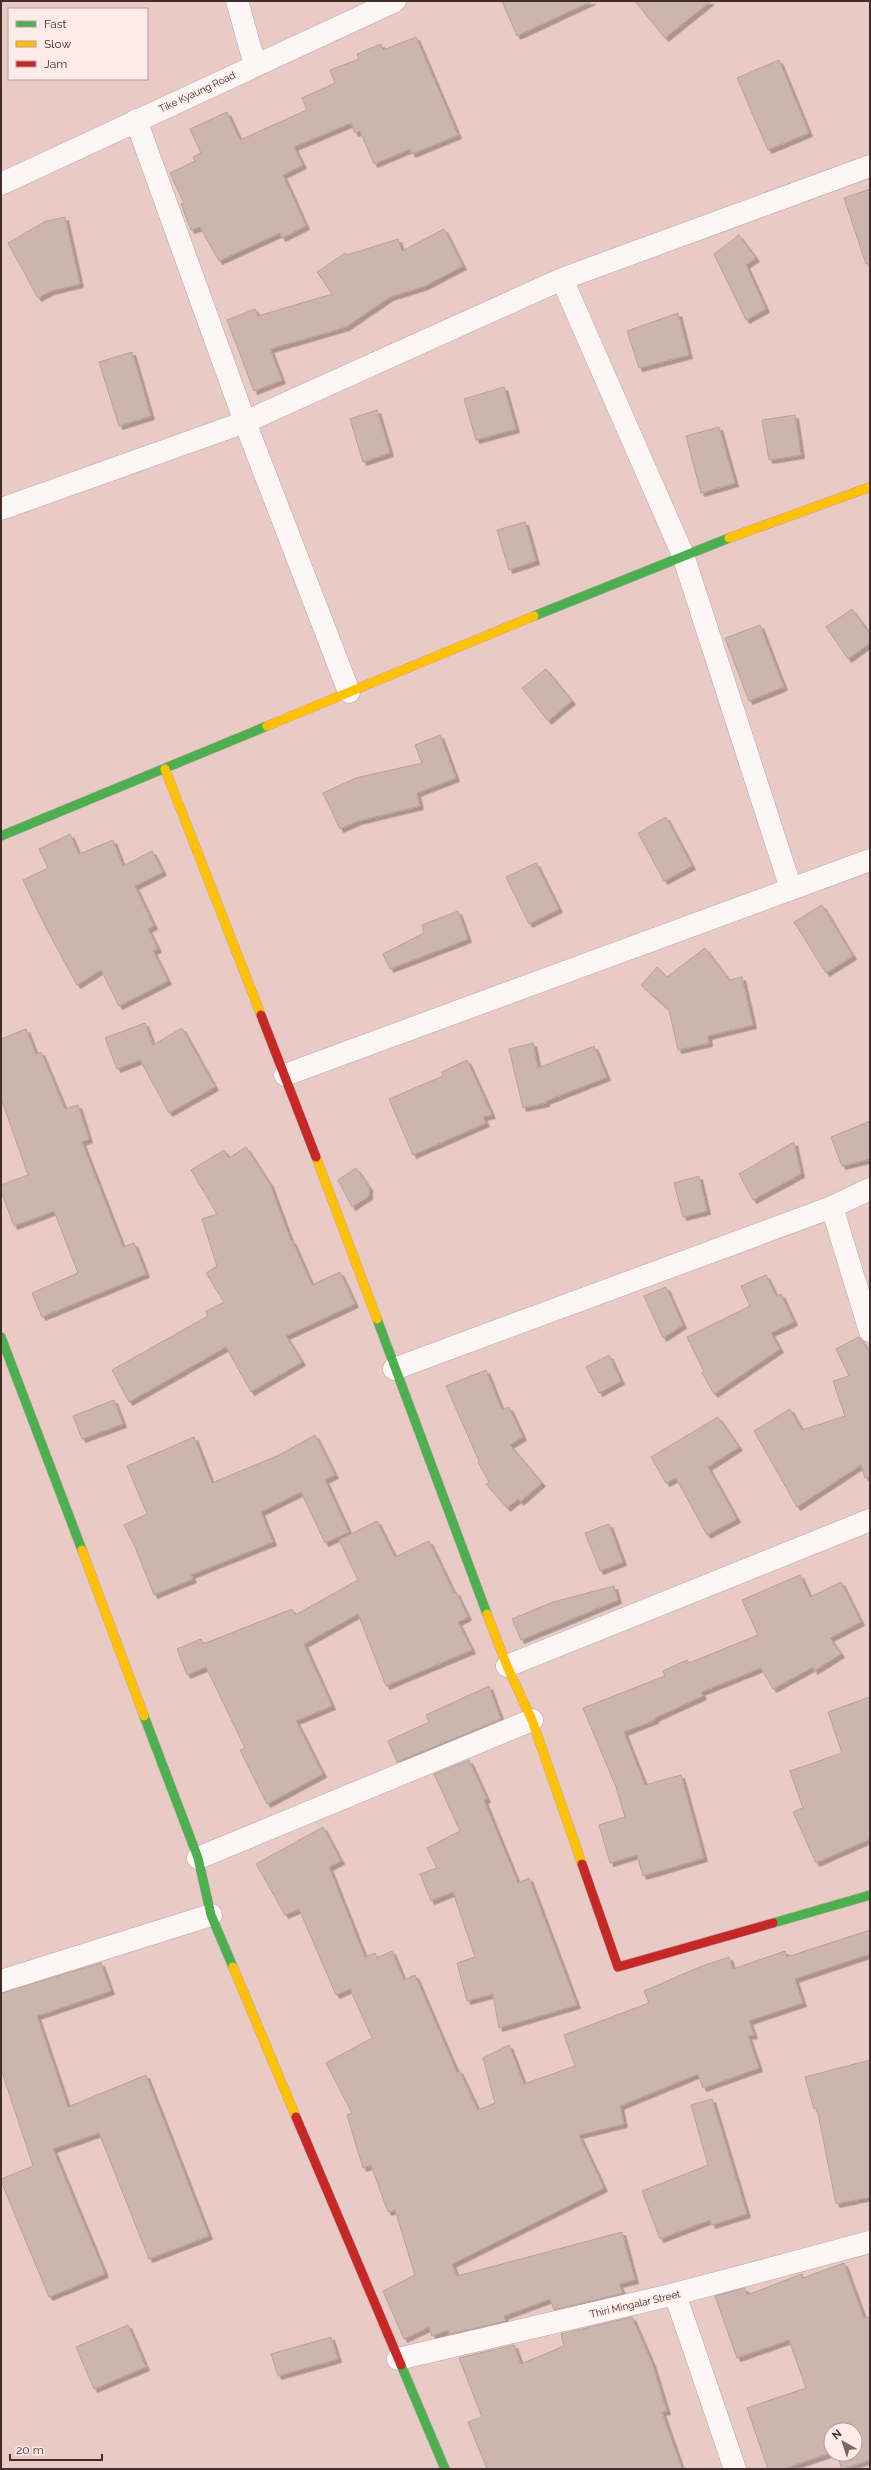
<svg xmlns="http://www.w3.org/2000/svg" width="871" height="2470" font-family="Raleway,sans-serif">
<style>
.building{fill:#ccb5ad;stroke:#b8a199;filter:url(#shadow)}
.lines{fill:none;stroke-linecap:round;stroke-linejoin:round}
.street-casing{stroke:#bda5a1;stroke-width:23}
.fast-casing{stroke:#bda5a1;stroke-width:10}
.slow-casing{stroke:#bda5a1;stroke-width:10}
.jam-casing{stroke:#bda5a1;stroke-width:10}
.street{stroke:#fcf7f6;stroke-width:22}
.fast{stroke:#4caf50;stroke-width:9}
.slow{stroke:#ffc107;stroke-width:9}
.jam{stroke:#c62828;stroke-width:9}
.labels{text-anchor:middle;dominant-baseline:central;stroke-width:3.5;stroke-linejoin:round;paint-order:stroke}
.street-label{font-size:10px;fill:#432d29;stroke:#fdebe8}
</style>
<defs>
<filter id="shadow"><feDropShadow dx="3.5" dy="3.5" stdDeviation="0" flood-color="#0004"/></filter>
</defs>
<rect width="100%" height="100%" fill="#e9cac4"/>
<path class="building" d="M502,1H592L517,36Z
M635,1H711L665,38Z
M416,37L458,135L412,154L410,149L374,164L360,131L355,133L351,123L294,147L303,165L283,175L306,226L282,238L280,233L219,261L200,227L191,230L181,204L184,203L170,173L195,161L193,157L201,153L190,129L227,112L240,140L307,110L302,98L335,83L330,70L359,59L357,54L381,44L383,50Z
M779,60L809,133L768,150L737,78Z
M870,189V263L866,264L844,198Z
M65,217L80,284L51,291L38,298L8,243L46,221Z
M444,229L463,266L425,286L390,297L346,327L270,349L282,380L254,391L227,320L255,309L258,316L332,294L317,272L345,253L347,255L398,239L402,251Z
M739,235L756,258L746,265L766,309L746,320L714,254Z
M678,313L689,355L639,368L627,331Z
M132,352L151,416L119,426L99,362Z
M504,387L516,429L476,440L464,399Z
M377,410L390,453L363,462L350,419Z
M795,415L801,455L769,460L762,420Z
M719,427L735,483L701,493L686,436Z
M525,522L536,561L509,570L497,530Z
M852,609L870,634V643L848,659L826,627Z
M760,625L784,687L749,701L725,638Z
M546,669L572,701L548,721L522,688Z
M440,735L456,778L417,793L420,806L358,821L340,829L323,793L356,778L422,763L415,745Z
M666,817L692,866L664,881L638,833Z
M70,834L79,854L113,840L123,866L152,851L163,872L135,886L154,926L148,929L158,949L153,951L168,981L119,1006L101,970L77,985L45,926L23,880L48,868L39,849Z
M536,863L559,909L529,924L506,877Z
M822,905L853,956L826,973L794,922Z
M458,911L468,939L390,969L383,954L424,933L422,925Z
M705,948L729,980L742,977L753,1025L708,1036L709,1043L678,1050L669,1010L641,985L657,967L667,977Z
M145,1023L153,1045L182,1028L215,1087L169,1113L140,1060L117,1069L105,1038Z
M26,1029L36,1054L41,1052L65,1109L78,1105L89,1139L82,1142L123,1247L134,1243L146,1274L42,1317L32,1293L78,1273L54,1211L14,1226L1,1191V1185L28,1175L1,1098V1039Z
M533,1043L538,1068L594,1046L607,1077L546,1101V1103L523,1108L509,1049Z
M467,1060L492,1115L483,1117L486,1123L413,1155L389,1099L443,1076L442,1072Z
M870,1121V1159L842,1166L831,1137Z
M794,1142L801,1174L753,1200L739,1174Z
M246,1147L270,1184L291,1241L292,1240L312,1285L340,1272L355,1304L286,1336L302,1362L251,1392L226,1347L129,1402L112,1370L208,1316L206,1311L224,1302L206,1273L217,1266L202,1219L217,1214L191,1170L224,1150L229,1158Z
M356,1168L369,1187V1196L352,1207L338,1180Z
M699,1176L707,1211L683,1217L674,1183Z
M766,1275L776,1296L781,1294L794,1322L771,1333L780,1349L714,1394L702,1373L704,1372L687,1337L750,1306L741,1286Z
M666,1287L683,1325L663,1338L644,1296Z
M859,1337L870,1352V1477L865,1478L861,1465L797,1507L754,1431L790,1409L802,1430L845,1416L833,1381L849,1376L836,1349Z
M609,1355L621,1381L599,1393L586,1367Z
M486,1370L502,1410L509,1407L523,1437L510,1445L542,1483L520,1502L518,1499L507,1508L486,1484L489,1482L478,1462L479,1461L446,1386Z
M114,1400L123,1424L82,1439L73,1416Z
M718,1417L739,1447L708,1467L737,1519L707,1535L676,1478L666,1483L651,1457Z
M315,1435L335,1475L325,1480L349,1532L325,1543L301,1492L261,1512L273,1542L191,1575L193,1579L154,1595L136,1549L124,1525L147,1514L127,1466L194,1437L212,1483L279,1455Z
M377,1521L395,1557L429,1541L454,1593L456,1592L468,1617L458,1622L472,1650L386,1686L358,1614L304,1644L332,1706L296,1721L323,1774L267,1804L240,1750L245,1748L206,1667L187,1675L177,1649L201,1639L203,1644L292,1609L295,1615L358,1580L339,1540Z
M609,1524L623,1562L600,1571L585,1533Z
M800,1575L810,1597L841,1582L861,1622L830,1638L841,1654L814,1671L813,1667L773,1689L761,1668L701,1692L703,1696L655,1718V1720L624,1732L645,1785L681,1775L704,1858L643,1876L637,1855L610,1863L599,1825L625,1817L616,1787L583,1708L665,1676L663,1671L687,1660L689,1663L758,1635L742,1600Z
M614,1586L618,1600L521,1640L512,1619L553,1602Z
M489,1686L501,1719L397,1762L388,1741L429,1722L426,1715Z
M870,1697V1839L816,1863L793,1812L803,1808L790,1771L842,1753L828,1712Z
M469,1760L487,1799L484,1800L518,1883L529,1878L577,2005L499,2028L493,1994L467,2001L457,1963L475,1957L453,1892L431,1901L420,1874L437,1868L427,1848L460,1831L434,1774Z
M323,1827L341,1861L329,1867L365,1957L375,1953L377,1958L392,1951L404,1980L415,1975L457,2072L459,2070L478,2110L495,2103L483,2058L509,2045L524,2084L575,2066L564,2035L649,2003L644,1991L702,1966L729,1957L733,1969L785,1951L787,1957L870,1930V1954L795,1979L803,2003L749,2021L754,2035L748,2036L759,2068L703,2088L698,2074L620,2106L624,2124L579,2135L604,2188L452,2264L457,2276L622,2232L635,2280L619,2284L623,2293L554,2310L550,2299L504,2316L505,2321L450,2334L448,2330L432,2336L429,2327L404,2339L383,2291L415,2275L395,2210L388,2212L371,2165L363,2168L347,2115L352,2113L326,2063L372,2038L350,1989L336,1995L299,1909L285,1915L256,1864Z
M101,1963L111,1991L37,2016L68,2107L146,2075L209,2236L149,2259L99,2133L53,2149L105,2274L49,2297L1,2181V2179L33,2166L1,2069V1993Z
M870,2060V2197L836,2204L817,2108L814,2109L805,2077Z
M712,2099L747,2214L712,2225L710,2220L660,2239L642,2191L708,2165L691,2105Z
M844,2263L864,2318L870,2317V2460L842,2469L837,2454H855V2430H831V2453L783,2469H768L747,2408L806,2388L789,2340L737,2358L715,2296L745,2288L747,2295L802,2274L803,2278Z
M632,2317L652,2363L667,2411L662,2412L682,2469H487L468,2422L482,2417L459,2358L514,2345L521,2364L564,2346L561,2334Z
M128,2325L146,2367L94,2389L76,2347Z
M331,2337L338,2359L278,2376L271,2354Z"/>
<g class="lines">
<g class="street-casing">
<path id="street" d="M237,1L255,65
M136,120L245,422L349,692
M1,184L395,1
M562,279L683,555L791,889
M1,509L245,422L562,279L870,166
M285,1075L870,860
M832,1207L870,1331
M394,1369L832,1207L870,1189
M507,1666L870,1520
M198,1858L532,1720
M1,1981L211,1915
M675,2294L735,2469
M398,2359L675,2294L870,2242"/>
</g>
<g class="fast-casing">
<path id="fast" d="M534,616L729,538
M1,836L267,726
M377,1319L487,1614
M1,1337L82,1550
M144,1716L198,1858L211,1915L233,1967
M773,1923L870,1895
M401,2365L445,2469"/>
</g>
<g class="slow-casing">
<path id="slow" d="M729,538L870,487
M267,726L534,616
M165,769L261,1015
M316,1157L377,1319
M82,1550L144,1716
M487,1614L507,1666L532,1720L582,1864
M233,1967L296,2117"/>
</g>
<g class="jam-casing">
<path id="jam" d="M261,1015L316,1157
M582,1864L618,1967L773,1923
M296,2117L401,2365"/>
</g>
<use href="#street" class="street"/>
<use href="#fast" class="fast"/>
<use href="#slow" class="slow"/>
<use href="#jam" class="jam"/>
</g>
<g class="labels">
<g class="street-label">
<text transform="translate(197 92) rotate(-25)">Tike Kyaung Road</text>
<text transform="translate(635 2304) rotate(-13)">Thiri Mingalar Street</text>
</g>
</g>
<rect width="871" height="2470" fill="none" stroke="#432d29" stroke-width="4"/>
<rect x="8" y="8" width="140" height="72" fill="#fdebe8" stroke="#b39f9c"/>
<rect x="16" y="21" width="20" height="6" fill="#4caf50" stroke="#b39f9c"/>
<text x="44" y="28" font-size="12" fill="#432d29">Fast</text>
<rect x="16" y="41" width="20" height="6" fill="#ffc107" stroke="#b39f9c"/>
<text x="44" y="48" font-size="12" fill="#432d29">Slow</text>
<rect x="16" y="61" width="20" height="6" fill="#c62828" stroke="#b39f9c"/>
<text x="44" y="68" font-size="12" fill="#432d29">Jam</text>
<g transform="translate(843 2442) rotate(321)"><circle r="19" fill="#fdebe8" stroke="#b39f9c"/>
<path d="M0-3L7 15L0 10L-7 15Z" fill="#7d645f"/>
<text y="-6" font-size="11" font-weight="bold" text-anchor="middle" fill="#432d29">N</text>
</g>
<path d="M10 2454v6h92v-6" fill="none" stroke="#432d29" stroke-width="2"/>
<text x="16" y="2454" font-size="12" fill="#432d29" stroke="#fdebe8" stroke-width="3" paint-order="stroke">20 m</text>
</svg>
